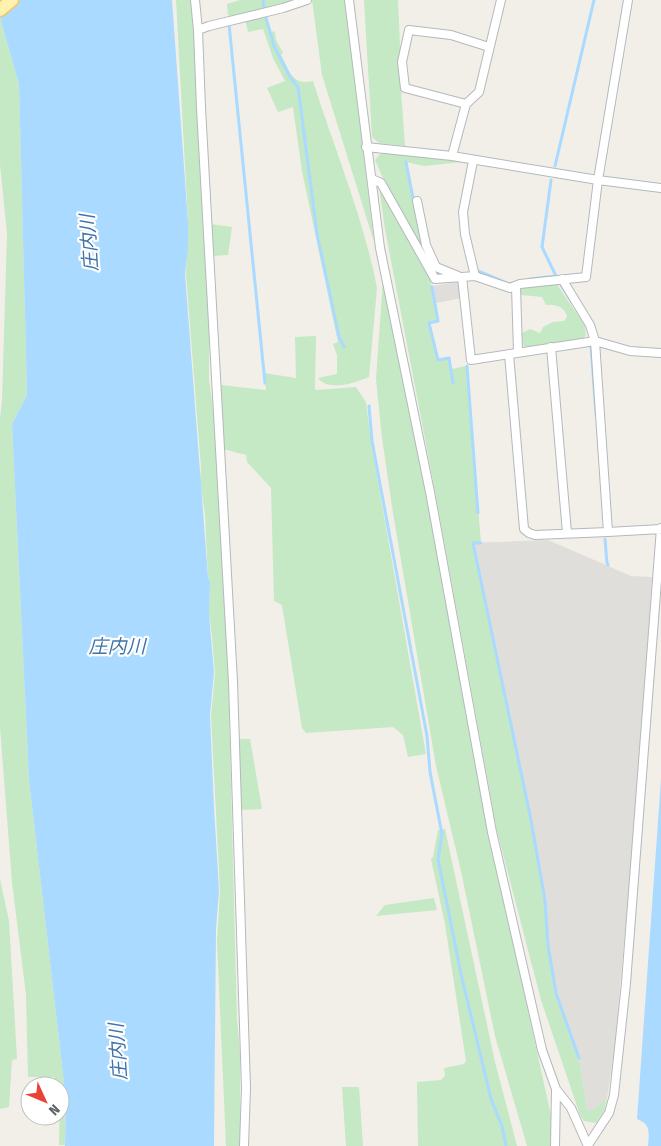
<svg xmlns="http://www.w3.org/2000/svg" width="661" height="1146" font-family="'Fira Sans Condensed','Noto Sans JP',sans-serif">
<style>
.industrial{fill:#e0deda}
.green{fill:#c5e8c5}
.water{fill:#aadaff}
.lines{fill:none;stroke-linecap:round;stroke-linejoin:round}
.stream{stroke:#aadaff;stroke-width:3}
.minor-casing{stroke:#b5b8bc;stroke-width:10}
.primary-casing{stroke:#f2c960;stroke-width:15}
.minor{stroke:#fff;stroke-width:8}
.primary{stroke:#fff2af;stroke-width:12}
.labels{text-anchor:middle;dominant-baseline:central;stroke-width:4.5;stroke-linejoin:round;paint-order:stroke}
.water-label{font-size:19px;font-style:italic;fill:#4174aa;stroke:#fff}
</style>
<rect width="100%" height="100%" fill="#f1efe8"/>
<path class="industrial" d="M457,282L460,284L462,298L436,303L433,286Z
M548,540L631,576L652,577L637,800L614,1053L607,1098L594,1110H587L579,1058L556,993L548,945L545,900L531,820L473,543Z"/>
<path class="green" d="M176,0H192L209,312V380L216,430L225,565V614L228,670L237,1019L240,1054V1146H226L217,942L220,890L211,716L215,673L212,636L209,613L210,581L208,576L205,514L200,482L201,467L186,274L188,221Z
M240,0H297L231,17L228,15L227,4Z
M312,0H345L374,242L322,75Z
M364,0H398L400,47H404L399,63L405,146L379,143L372,137Z
M266,15L271,31L275,32L276,40L283,53L281,55C290,71 292,86 313,81C334,148 364,219 377,288L369,377C355,383 329,392 318,378L337,374V355L333,344L338,342L302,171L293,107L278,112L267,88L285,81L273,58L263,29L248,32L245,19Z
M0,18L19,84L27,395L12,424L29,780L66,1100L65,1145H59L60,1086H56L54,1077H28L26,995L12,882L0,727V418L2,402L7,234L0,164Z
M385,152L461,162L424,166L406,162L423,245L436,272L385,183L375,160L379,155Z
M379,187L381,188L430,277L438,321L430,323L438,360L449,358L452,369L466,366L481,543H473L531,820L545,900L548,945L556,993L579,1058L587,1110H594L607,1098L604,1111L596,1123L584,1121L580,1115L541,1000L497,831L435,491L385,229Z
M210,224L232,227L228,255L212,256Z
M383,280L426,493L489,833L552,1120L551,1146H527L495,1036L461,871L436,766L393,513L382,438L376,379Z
M556,283L585,326L586,335L583,339L525,347L523,345L522,333L530,329L540,333L543,327L553,322L564,321L567,317C565,307 556,304 546,305L542,297L522,295L518,289Z
M316,336L315,390L356,387L366,402L371,442L426,754L408,757L403,735L393,727L306,733L302,728L282,605L274,601L271,488L247,462L246,455L223,449L218,387L221,385L266,390L264,373L296,378L295,337Z
M237,739H250L262,809L241,810Z
M445,829L495,1062L517,1146H418L417,1082L441,1080L445,1076L444,1068L464,1064L466,1061L445,924L431,859L433,857L438,830Z
M0,879L9,921L17,1059L12,1060L9,1107L0,1109Z
M434,898L437,910L376,916L385,905Z
M342,1087H359L363,1146H346Z"/>
<path class="water" d="M0,0H172L188,222V248L185,274L208,577L210,581L209,614L214,672L210,715L214,808L219,890L216,929L214,1146H65L66,1100L29,780L12,424L27,395L19,84L0,18Z
M661,779V1146H648C649,1133 651,1124 637,1119Z"/>
<g class="lines">
<path class="stream" d="M263,0L264,9
M265,14L274,46L290,77L298,87L317,234L339,337L344,347
M229,24L265,383
M406,162L414,203
M555,166L594,0
M478,271L509,284L514,283
M530,279L556,276L542,247L551,180
M559,282L572,302
M432,287L438,321L429,323L438,360L449,358L453,383
M591,345L596,414
M467,366L478,513
M369,406L372,441L427,736L430,772L442,834L438,859L461,974L491,1099L502,1126L506,1146
M605,539L607,563L608,565
M481,543H473L531,820L545,900L548,945L556,993L579,1058"/>
<g class="minor-casing">
<path id="minor" d="M195,0L198,30L201,108L233,682L246,1088L244,1146
M349,0L380,248L430,492L492,832L542,1050L556,1089L571,1108L588,1146
M198,30L209,26L283,8L307,0
M466,104L405,88L402,62L409,30L451,35L489,47
M366,147L452,156L598,180L661,188
M452,156L466,104L479,92L501,0
M473,161L463,212L465,234L475,276
M372,179L381,183L435,279L475,276L510,288L520,284L586,277L598,180L628,0
M417,201L426,245L436,267L458,276
M462,277L471,360L595,341L630,351L661,353
M562,279L590,325L595,341L608,532L661,529
M516,286L518,352
M551,347L567,533
M509,354L524,529L529,533L535,535L608,532
M588,1145L609,1113L614,1095L626,983L661,528
M555,1146L556,1089"/>
</g>
<g class="primary-casing">
<path id="primary" d="M0,10L12,0"/>
</g>
<use href="#minor" class="minor"/>
<use href="#primary" class="primary"/>
</g>
<g class="labels">
<g class="water-label">
<text transform="translate(89 243) rotate(-94)">庄内川</text>
<text x="117" y="646">庄内川</text>
<text transform="translate(118 1052) rotate(-94)">庄内川</text>
</g>
</g>
<g transform="translate(45 1101) rotate(134)"><circle r="24" fill="#ffffff" stroke="#bfc1c3"/>
<path d="M0-4L9 19L0 12L-9 19Z" fill="#ea4335"/>
<text y="-8" font-size="14" font-weight="bold" text-anchor="middle" fill="#5f6368">N</text>
</g>
</svg>
